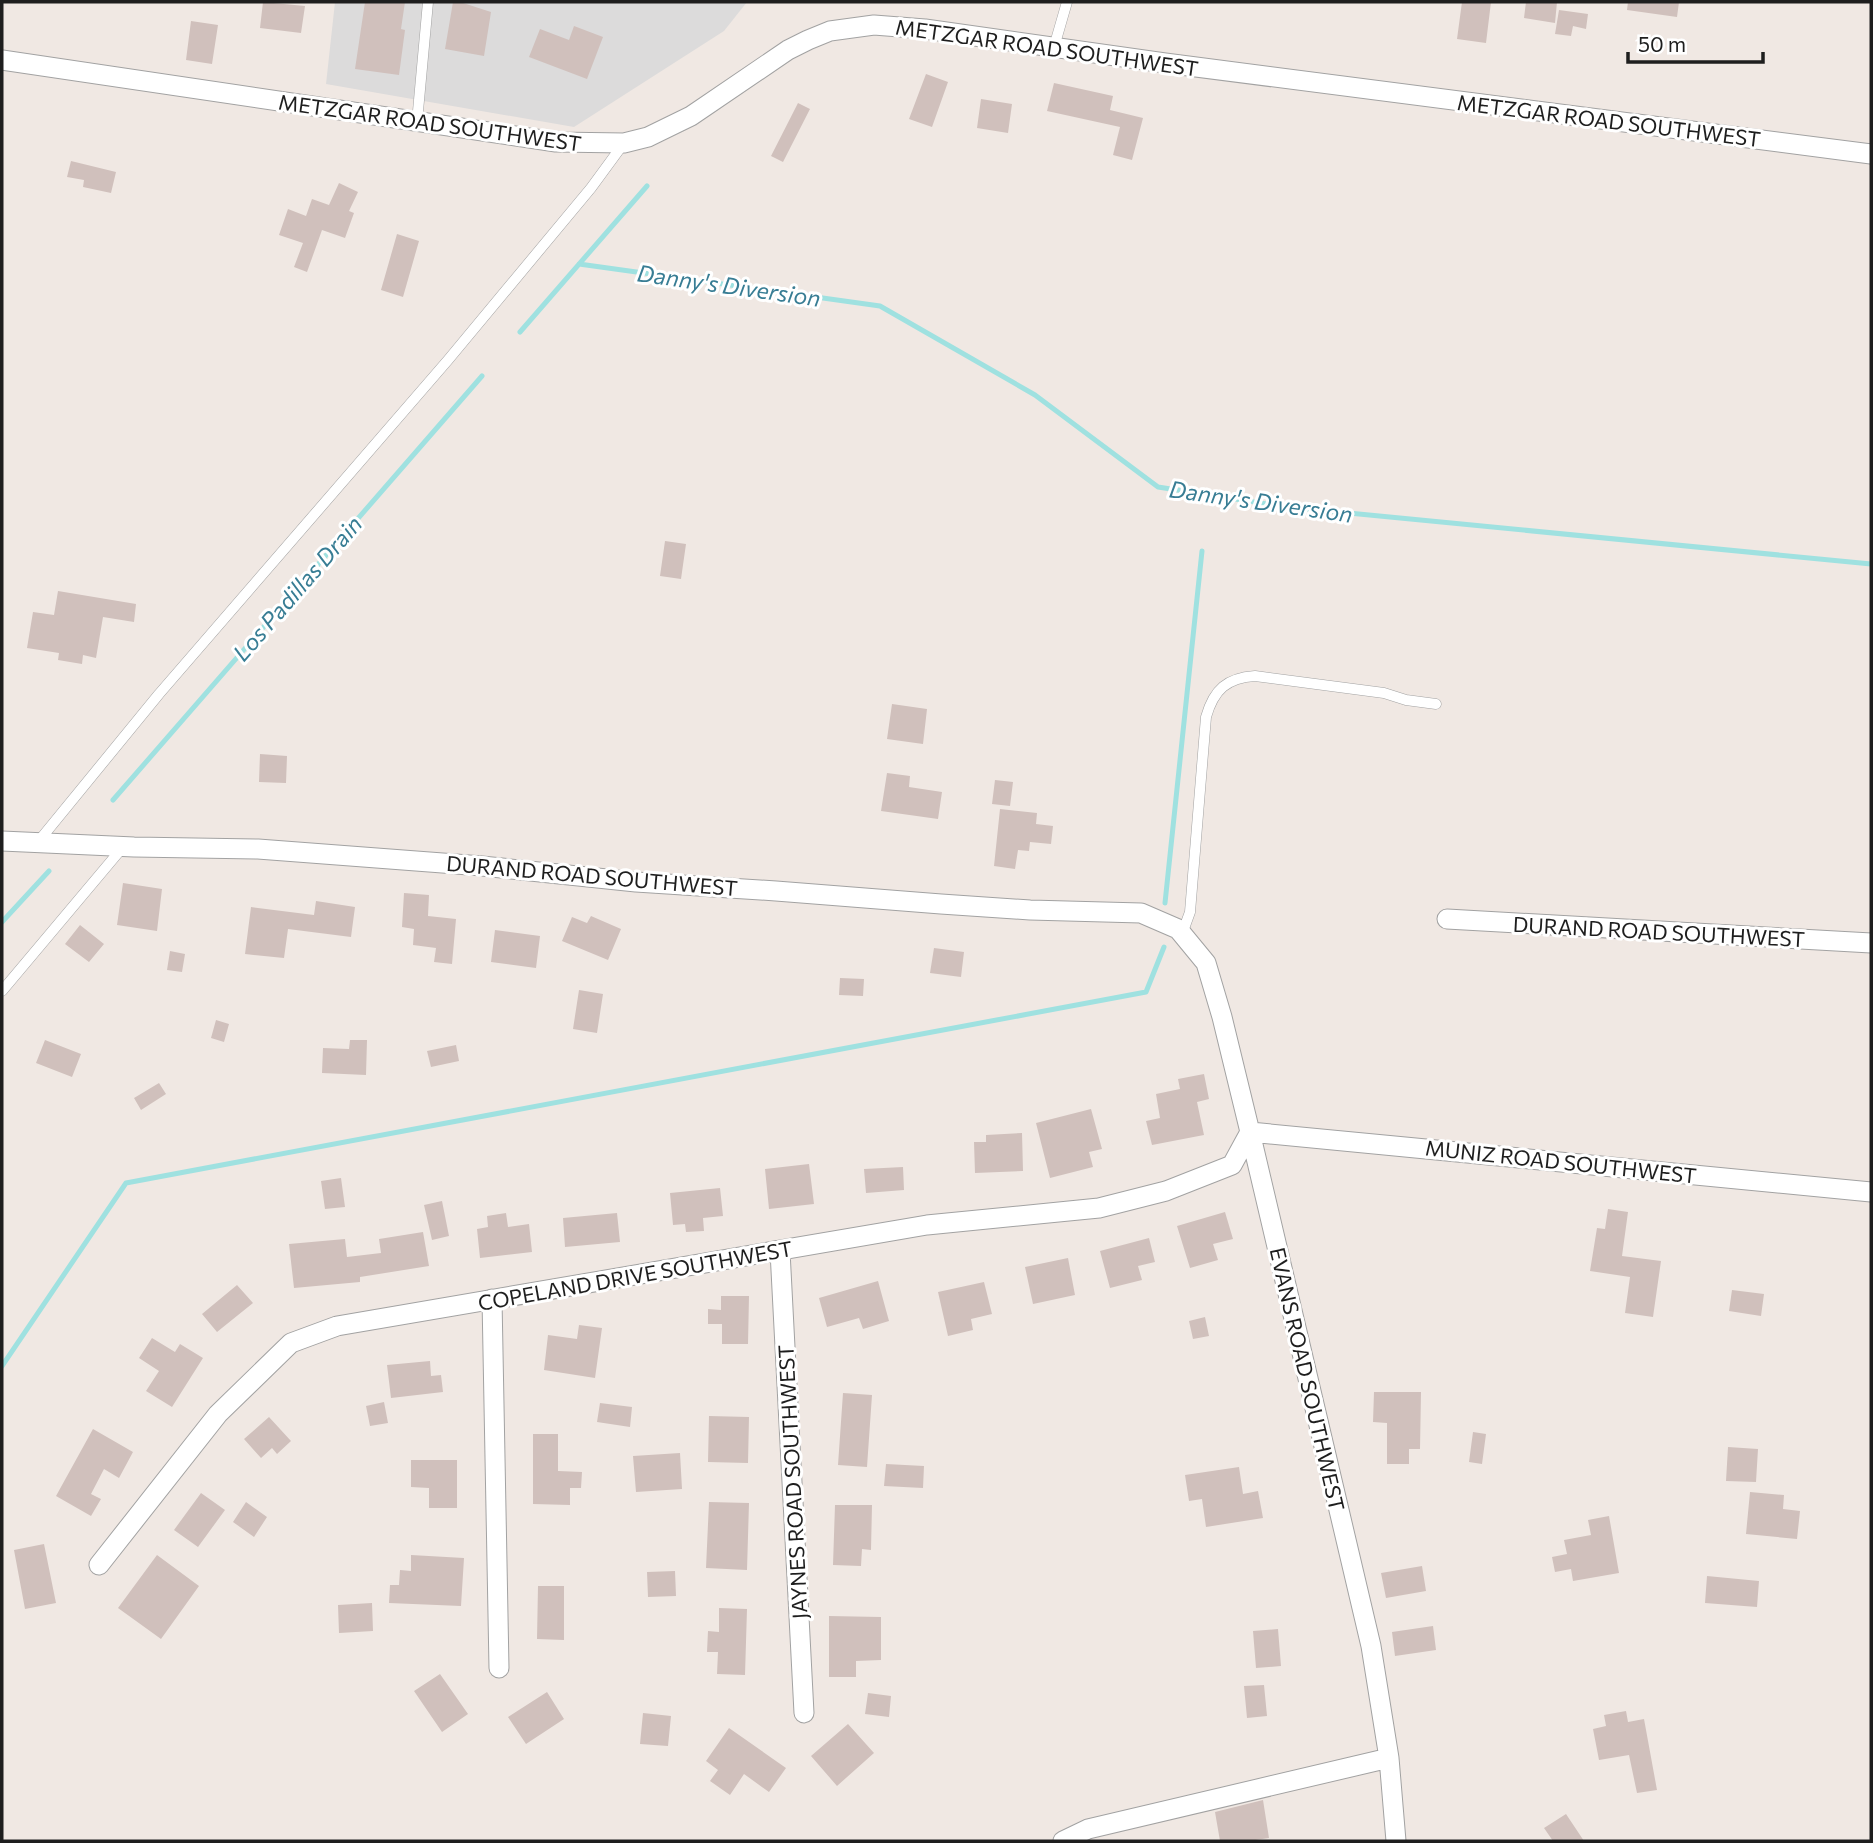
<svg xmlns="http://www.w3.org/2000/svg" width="1873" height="1843" font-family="Commissioner,sans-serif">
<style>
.residential{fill:#dcdbdb}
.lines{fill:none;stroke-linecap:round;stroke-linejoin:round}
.stream{stroke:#9fe1e0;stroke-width:5}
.building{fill:#d0c0bc}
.service-casing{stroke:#a2a2a2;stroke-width:11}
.minor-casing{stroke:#a2a2a2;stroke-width:21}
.service{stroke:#fff;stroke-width:10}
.minor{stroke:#fff;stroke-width:19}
.labels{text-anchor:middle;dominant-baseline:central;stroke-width:6;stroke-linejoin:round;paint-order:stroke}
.street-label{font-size:21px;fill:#1e1e1e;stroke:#fff}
.water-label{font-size:23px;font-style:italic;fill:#387d94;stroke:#fff}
</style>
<rect width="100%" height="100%" fill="#f0e8e3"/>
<path class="residential" d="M335,2H747L724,31L574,127L326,84Z"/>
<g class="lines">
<path class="stream" d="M579,264L880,306L1035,395L1158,487L1287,507L1871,564
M520,332L647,186
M113,800L482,376
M1165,903L1202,551
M2,922L49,871
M2,1366L126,1183L1146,992L1164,947"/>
</g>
<path class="building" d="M263,2L305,6L301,33L260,28Z
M365,2H405L401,29L405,30L399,75L355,69Z
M453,2H460L491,12L484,56L445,49Z
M1462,2H1491L1486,43L1457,39Z
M1526,2H1557L1555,23L1524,18Z
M1628,2H1679L1677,17L1627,10Z
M1559,10L1588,14L1586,29L1573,26L1571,36L1555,34Z
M191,21L218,25L212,64L186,60Z
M574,26L603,37L587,79L529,57L540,29L569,40Z
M926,74L948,82L932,127L909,119Z
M1054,83L1113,96L1110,110L1143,118L1132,160L1113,155L1120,127L1047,111Z
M981,99L1012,104L1008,133L977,128Z
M798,103L810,109L783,162L771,156Z
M71,161L116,172L111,193L83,187L84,180L67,177Z
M339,183L358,192L349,211L354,213L345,238L322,230L307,272L294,267L303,243L279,235L288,209L306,216L312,199L329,205Z
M397,234L419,241L403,297L381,290Z
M665,541L686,544L681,579L660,576Z
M58,591L136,604L134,622L103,617L96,658L83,655L82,664L58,660L59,653L27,648L33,612L54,615Z
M892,704L927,709L923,744L887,739Z
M260,754L287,756L286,783L259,782Z
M887,773L910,776L909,787L942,792L938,819L881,811Z
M995,780L1013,782L1010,806L992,804Z
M1000,809L1037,813L1036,824L1053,826L1051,844L1030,842L1029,851L1018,850L1015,869L994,866Z
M123,883L162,889L157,931L117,925Z
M404,893L429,895L428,916L456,919L452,964L434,962L436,948L413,945L414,929L402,927Z
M316,901L355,907L351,937L288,929L284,958L245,954L251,907L314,915Z
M591,916L621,929L608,960L562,941L572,917L587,923Z
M80,925L104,944L89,962L65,944Z
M495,930L540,936L536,968L491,962Z
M934,948L964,952L961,977L930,973Z
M170,951L185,954L182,972L167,970Z
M840,978L864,979L863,996L839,995Z
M579,990L603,994L597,1033L573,1029Z
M216,1020L229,1024L224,1042L211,1038Z
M45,1040L81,1054L72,1077L36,1063Z
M350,1040H367L366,1075L322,1073L323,1048L349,1049Z
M456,1045L459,1061L431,1067L427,1051Z
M1204,1074L1209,1099L1197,1102L1204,1135L1152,1145L1146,1121L1160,1118L1156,1094L1180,1089L1178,1079Z
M159,1083L166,1094L141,1110L134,1098Z
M1091,1109L1102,1149L1089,1152L1093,1167L1050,1178L1036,1123Z
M1022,1133L1023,1171L975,1173L974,1142H986V1135Z
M809,1164L814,1204L769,1209L765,1169Z
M903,1167L904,1190L866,1193L864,1169Z
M341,1178L345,1207L325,1209L321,1181Z
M720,1188L723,1216L703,1218L704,1231L686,1232L685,1224L673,1225L670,1193Z
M442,1201L449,1236L432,1240L424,1205Z
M1608,1209L1628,1212L1622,1256L1661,1261L1653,1317L1625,1313L1630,1277L1590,1271L1597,1228L1605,1229Z
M1225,1212L1233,1239L1213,1244L1218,1260L1190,1268L1177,1226Z
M506,1213L508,1227L529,1224L532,1252L480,1258L477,1229L488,1227L487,1216Z
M617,1213L620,1242L565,1247L563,1218Z
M423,1232L429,1266L360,1277V1282L294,1288L289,1244L345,1239L347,1257L381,1253L379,1239Z
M1149,1238L1155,1262L1138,1266L1142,1280L1110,1288L1100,1251Z
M1068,1258L1075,1295L1033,1304L1025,1267Z
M878,1281L889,1321L863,1329L859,1318L827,1327L819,1298Z
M984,1282L992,1314L971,1319L973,1330L948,1336L938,1292Z
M237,1285L253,1303L217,1332L202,1314Z
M1732,1290L1764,1294L1761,1316L1729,1311Z
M721,1296H749L748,1344H722V1324H708V1309L721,1310Z
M1205,1317L1209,1336L1193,1339L1189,1321Z
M579,1325L602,1328L595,1378L544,1370L548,1335L577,1339Z
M152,1338L175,1352L180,1344L203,1358L172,1407L146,1391L159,1371L139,1358Z
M430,1361L431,1376L441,1375L443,1392L391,1398L387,1365Z
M1374,1392H1421L1420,1449H1409V1464H1387V1423L1373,1422Z
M843,1393L872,1395L867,1467L838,1465Z
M384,1402L388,1423L370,1426L366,1406Z
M600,1403L632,1407L630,1427L597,1422Z
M709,1416L749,1417L748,1463L708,1462Z
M269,1417L291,1441L277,1454L272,1448L261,1458L244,1439Z
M93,1429L133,1452L119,1478L104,1469L91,1494L101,1499L91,1516L56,1496Z
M1473,1432L1486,1434L1482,1464L1469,1462Z
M533,1434H558V1471L582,1472L581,1488H570V1505L533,1504Z
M1728,1447L1758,1449L1756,1482L1726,1481Z
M680,1453L682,1489L636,1492L633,1456Z
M411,1460H457V1508H429V1488L411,1487Z
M886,1464L924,1466L923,1488L884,1486Z
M1239,1467L1243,1494L1258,1491L1263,1518L1206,1527L1202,1499L1189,1501L1185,1475Z
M1750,1492L1784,1495L1783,1509L1800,1511L1797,1539L1746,1534Z
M201,1493L225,1510L198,1547L174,1530Z
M246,1502L267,1517L254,1537L233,1522Z
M709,1502L749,1503L747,1570L706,1568Z
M835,1505H872L871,1550L862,1549L861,1566L833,1565Z
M1609,1516L1619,1573L1573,1581L1571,1569L1555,1572L1552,1557L1567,1554L1564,1540L1591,1535L1588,1520Z
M44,1544L56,1603L25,1609L14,1550Z
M157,1555L199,1586L161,1639L118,1608Z
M411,1555L464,1558L461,1606L389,1603L390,1585H399L400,1570L411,1571Z
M1422,1566L1426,1591L1386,1598L1381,1573Z
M675,1571L676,1596L648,1597L647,1572Z
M1707,1576L1759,1581L1757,1607L1705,1603Z
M538,1586H564V1640L537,1639Z
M372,1603L373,1631L339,1633L338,1605Z
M719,1608L747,1609L745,1675L717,1674L718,1652H707L708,1631L719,1632Z
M829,1616L881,1617V1660L856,1661V1677H829Z
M1433,1626L1436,1650L1395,1656L1392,1632Z
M1278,1629L1281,1666L1256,1668L1253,1631Z
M440,1674L468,1714L442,1732L414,1691Z
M1264,1685L1267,1716L1247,1718L1244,1686Z
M547,1692L564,1719L526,1744L508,1717Z
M868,1693L891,1696L889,1717L865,1714Z
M1626,1711L1628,1722L1644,1719L1657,1790L1637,1793L1629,1755L1599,1760L1593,1729L1606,1726L1604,1715Z
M643,1713L671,1716L668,1746L640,1744Z
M848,1724L874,1753L837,1786L811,1756Z
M729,1728L786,1768L769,1792L744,1774L730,1795L710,1781L718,1770L706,1761Z
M1263,1800L1269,1838L1249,1841H1220L1215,1812Z
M1566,1814L1584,1841H1553L1544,1828Z"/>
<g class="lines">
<g class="service-casing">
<path id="service" d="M1054,47L1067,2
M417,122L428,2
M38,842L159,694L448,360L591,188L624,143
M1182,934L1190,912L1206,717C1214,689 1227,678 1255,676L1384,693L1406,700L1436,704
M2,991L123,847"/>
</g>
<g class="minor-casing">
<path id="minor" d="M2,60L556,142L624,143L648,137L691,116L788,50L808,40L830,31L874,25L925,29L1165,63L1871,154
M2,841L134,847L258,849L482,866L636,882L776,891L941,904L1030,910L1141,913L1178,929L1206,963L1222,1017L1250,1132L1371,1646L1389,1758L1396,1841
M1447,919L1871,943
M780,1251L804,1713
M492,1299L499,1668
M99,1565L218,1414L291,1343L337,1326L927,1225L1099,1208L1166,1191L1232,1165L1250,1132L1871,1192
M1063,1841L1088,1829L1389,1758"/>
</g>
<use href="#service" class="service"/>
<use href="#minor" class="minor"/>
</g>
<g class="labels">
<g class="street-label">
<text transform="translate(1047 47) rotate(8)">METZGAR ROAD SOUTHWEST</text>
<text transform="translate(1609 120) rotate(7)">METZGAR ROAD SOUTHWEST</text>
<text transform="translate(430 122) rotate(8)">METZGAR ROAD SOUTHWEST</text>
<text transform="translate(592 875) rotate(5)">DURAND ROAD SOUTHWEST</text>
<text transform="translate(1659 931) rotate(3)">DURAND ROAD SOUTHWEST</text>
<text transform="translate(1561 1161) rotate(6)">MUNIZ ROAD SOUTHWEST</text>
<text transform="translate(635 1275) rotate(-10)">COPELAND DRIVE SOUTHWEST</text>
<text transform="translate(1308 1379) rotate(77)">EVANS ROAD SOUTHWEST</text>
<text transform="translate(792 1482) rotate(-93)">JAYNES ROAD SOUTHWEST</text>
</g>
<g class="water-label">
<text transform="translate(729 285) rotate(8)">Danny's Diversion</text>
<text transform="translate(1261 501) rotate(8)">Danny's Diversion</text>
<text transform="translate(297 588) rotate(-49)">Los Padillas Drain</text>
</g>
</g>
<rect width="1873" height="1843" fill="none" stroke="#1e1e1e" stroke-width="7"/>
<path d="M1628 52v10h135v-10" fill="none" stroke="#1e1e1e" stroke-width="3.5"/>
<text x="1638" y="52" font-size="21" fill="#1e1e1e" stroke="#ffffff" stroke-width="5" paint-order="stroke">50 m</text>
</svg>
